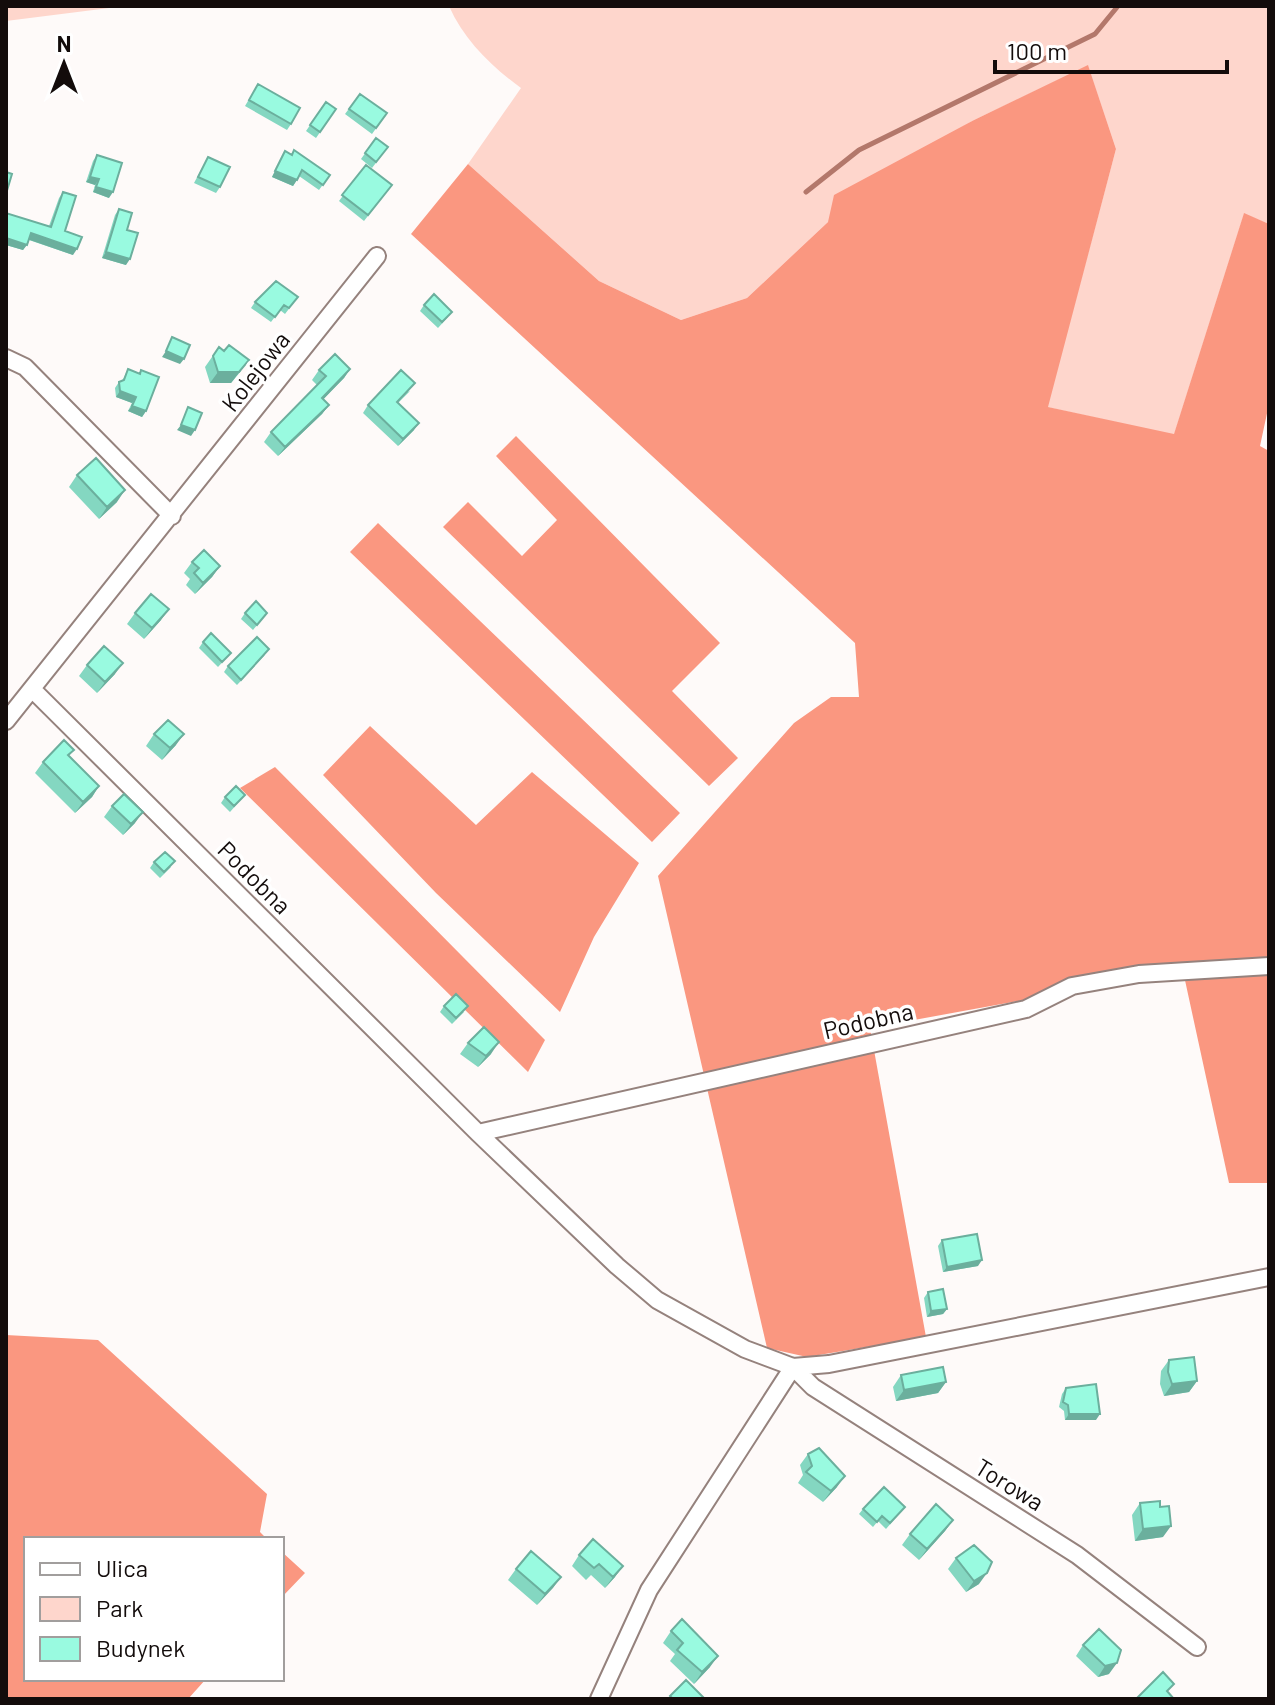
<svg xmlns="http://www.w3.org/2000/svg" width="1275" height="1705" font-family="Barlow,sans-serif">
<style>
.green{fill:#fed6cc}
.forest{fill:#fa9780}
.lines{fill:none;stroke-linecap:round;stroke-linejoin:round}
.stream{stroke:#b3786b;stroke-width:5}
.minor-casing{stroke:#95827d;stroke-width:20}
.minor{stroke:#fff;stroke-width:16}
.wall{fill:#84d7c1}
.shaded-wall{fill:#6baf9d}
.building{fill:#99fae0;stroke:#6baf9d;stroke-width:2}
.labels{text-anchor:middle;dominant-baseline:central;stroke-width:7;stroke-linejoin:round;paint-order:stroke}
.street-label{font-size:24px;fill:#130c0b;stroke:#fff}
</style>
<rect width="100%" height="100%" fill="#fefaf9"/>
<path class="green" d="M6,6H125L6,21Z
M449,6H1269V224L1244,214L1174,435L1047,407L1116,149L1088,66L974,120L909,158L828,222L747,298L681,320L599,281L468,164L521,88C491,66 464,40 449,6Z"/>
<path class="forest" d="M1088,65L1116,149L1048,407L1174,434L1244,213L1269,224V404L1260,446L1269,451V1183H1229L1183,971L870,1028L926,1337L807,1357L767,1348L658,876L794,723L831,697H859L855,643L411,234L468,164L599,281L681,320L747,298L828,222L834,195L974,120Z
M516,436L720,643L672,691L738,758L709,786L443,527L468,502L522,556L557,520L496,456Z
M378,523L680,813L652,842L350,552Z
M370,726L476,825L532,772L639,863L594,937L560,1012L436,893L323,775Z
M275,767L545,1040L528,1072L240,788Z
M6,1335L98,1340L267,1494L260,1532L267,1539H26V1679H206L188,1699H6Z
M282,1552L305,1573L282,1597Z"/>
<g class="lines">
<path class="stream" d="M806,192L859,150L1095,34L1118,6"/>
<g class="minor-casing">
<path id="minor" d="M6,358L25,367L172,516
M32,689L478,1133L617,1266L657,1300L745,1349L793,1367L829,1364L1269,1277
M6,721L377,256
M478,1133L1026,1009L1072,986L1139,974L1269,966
M793,1367L813,1387L1077,1555L1197,1647
M599,1699L649,1590L793,1367"/>
</g>
<use href="#minor" class="minor"/>
</g>
<path class="wall" d="M258,84L291,124L287,130L245,106Z
M360,94L387,113L372,134L345,114Z
M326,102L336,109L316,138L306,131Z
M376,138L388,147L372,168L361,159Z
M294,150L330,175L319,190L299,176L293,186L272,177L285,151L291,154Z
M97,155L109,198L93,192L95,185L86,182L93,161Z
M208,157L220,187L216,193L194,183Z
M366,165L392,185L364,221L339,201Z
M63,192L65,231L73,255L29,240L23,250L6,245V213L49,226L59,198Z
M119,209L126,265L102,258L115,215Z
M298,297L285,314L280,310L271,322L251,308L255,302Z
M424,305L448,317L438,328L420,311Z
M219,347L241,371L231,383H210L205,367Z
M128,369L139,373L141,370L146,411L142,417L128,411L132,403L116,397L115,388L119,382L122,381Z
M350,369L344,378L323,399L329,405L322,414L278,456L264,442L271,432L317,385L312,380L319,370Z
M410,391L398,403L414,430L398,446L363,413L368,405Z
M77,475L117,502L99,519L69,487Z
M192,562L220,566L212,577L195,594L186,585L190,579L184,573Z
M135,613L161,620L144,639L127,624Z
M245,613H267L253,630L241,619Z
M203,642L231,653L218,667L199,648Z
M265,655L237,685L224,672L228,666Z
M87,665L115,674L97,693L79,676Z
M154,734L176,745L162,760L146,746Z
M74,750L69,756L99,786L92,797L75,813L35,773L43,762Z
M245,795L230,812L221,803L225,797Z
M112,806L135,823L123,835L104,817Z
M154,862L171,867L160,878L150,868Z
M444,1006L464,1012L452,1024L440,1012Z
M468,1043L491,1054L478,1067L460,1054Z
M942,1240L978,1266L943,1272L938,1246Z
M928,1292L947,1309L943,1314L927,1317L924,1298Z
M1169,1360L1197,1381L1189,1392L1164,1396L1160,1384L1161,1371Z
M901,1375L946,1382L938,1393L896,1401L893,1387Z
M1066,1388L1096,1420H1065L1064,1411L1059,1407L1062,1394Z
M808,1454L837,1487L823,1502L798,1483L803,1475L800,1465Z
M1140,1503L1163,1537L1135,1541L1132,1515Z
M905,1507L886,1529L878,1521L873,1527L859,1514L863,1509Z
M953,1520L945,1531L919,1560L902,1545L910,1534Z
M593,1539L615,1577L605,1588L591,1575L586,1580L572,1566L579,1555Z
M956,1558L979,1584L966,1592L948,1569Z
M516,1569L561,1577L537,1605L508,1580Z
M1099,1629L1109,1674L1098,1677L1076,1656L1083,1645Z
M671,1631L710,1667L694,1684L670,1661L675,1654L663,1643Z"/>
<path class="shaded-wall" d="M275,171L297,180L293,186L272,177Z
M90,177L99,179L95,185L86,182Z
M96,187L113,192L109,198L93,192Z
M31,233L77,249L73,255L27,239Z
M6,238L27,245L23,250L6,245Z
M106,252L130,259L126,265L102,258Z
M166,351L184,359L180,364L162,357Z
M249,360L231,383H210L218,372Z
M350,369L344,378L315,408L322,398Z
M120,391L136,397L132,403L116,397Z
M329,405L322,414L278,456L285,447Z
M132,406L146,411L142,417L128,411Z
M419,423L414,430L398,446L403,439Z
M181,425L195,430L191,436L177,430Z
M125,490L117,502L99,519L107,507Z
M220,566L212,577L195,594L203,583Z
M169,609L161,620L144,639L152,628Z
M123,663L115,674L97,693L105,682Z
M184,734L176,745L162,760L170,748Z
M99,786L92,797L75,813L83,802Z
M143,812L135,823L123,835L131,824Z
M499,1042L491,1054L478,1067L486,1056Z
M982,1260L978,1266L943,1272L947,1267Z
M947,1309L943,1314L927,1317L931,1311Z
M1197,1381L1189,1392L1164,1396L1172,1384Z
M946,1382L938,1393L896,1401L904,1390Z
M1069,1414H1100L1096,1420H1065Z
M845,1476L837,1487L823,1502L831,1491Z
M953,1520L945,1531L919,1560L927,1549Z
M1171,1526L1163,1537L1135,1541L1143,1529Z
M623,1566L615,1577L605,1588L613,1577Z
M987,1573L979,1584L966,1592L974,1581Z
M561,1577L553,1588L537,1605L545,1594Z
M718,1656L710,1667L694,1684L702,1672Z
M1117,1663L1109,1674L1098,1677L1105,1666Z"/>
<path class="building" d="M258,84L300,108L291,124L249,100Z
M360,94L387,113L376,128L349,109Z
M326,102L336,109L320,132L310,125Z
M376,138L388,147L376,162L365,153Z
M294,150L330,175L323,185L302,170L297,180L275,171L285,151L292,155Z
M97,155L122,163L113,192L96,187L99,179L90,177Z
M208,157L230,167L220,187L198,177Z
M366,165L392,185L368,215L342,195Z
M6,172L12,174L6,194Z
M63,192L76,196L65,231L82,237L77,249L31,233L27,245L6,238V213L51,227Z
M119,209L132,213L127,230L138,233L130,259L106,252Z
M276,281L298,297L289,308L284,305L275,317L255,302Z
M434,294L452,312L442,322L424,305Z
M172,337L190,345L184,359L166,351Z
M229,345L249,360L239,372H218L213,356L219,347L224,351Z
M335,354L350,369L322,398L329,405L285,447L271,432L326,376L319,370Z
M128,369L140,374L141,370L159,377L146,411L132,406L136,397L120,391L119,382L124,380Z
M401,370L415,383L397,402L419,423L403,439L368,405Z
M188,407L202,413L195,430L181,425Z
M96,458L125,490L107,507L77,475Z
M204,550L220,566L203,583L194,573L199,568L192,562Z
M151,594L169,609L152,628L135,613Z
M256,601L267,613L257,625L245,613Z
M211,633L231,653L222,662L203,642Z
M257,637L269,649L241,680L228,666Z
M104,646L123,663L105,682L87,665Z
M168,720L184,734L170,748L154,734Z
M64,740L74,750L68,755L99,786L83,802L43,762Z
M236,786L245,795L234,806L225,797Z
M124,794L143,812L131,824L112,806Z
M165,852L175,861L164,872L154,862Z
M456,994L468,1006L456,1018L444,1006Z
M484,1027L499,1042L486,1056L468,1043Z
M977,1234L982,1260L947,1267L942,1240Z
M943,1289L947,1309L931,1311L928,1292Z
M1194,1357L1197,1381L1172,1384L1168,1372L1169,1360Z
M943,1367L946,1382L904,1390L901,1375Z
M1096,1384L1100,1414H1069L1068,1405L1063,1402L1066,1388Z
M819,1448L845,1476L831,1491L806,1472L812,1466L808,1454Z
M884,1487L905,1507L890,1523L882,1516L877,1522L863,1509Z
M1160,1501V1507L1169,1506L1171,1526L1143,1529L1140,1503Z
M936,1504L953,1520L927,1549L910,1534Z
M593,1539L623,1566L613,1577L599,1564L594,1568L579,1555Z
M974,1545L992,1562L987,1573L974,1581L956,1558Z
M531,1551L561,1577L545,1594L516,1569Z
M682,1619L718,1656L702,1672L677,1650L683,1643L671,1631Z
M1099,1629L1121,1650L1117,1663L1105,1666L1083,1645Z
M1163,1672L1174,1684L1167,1691L1174,1699H1136Z
M686,1680L705,1699H673L670,1696Z"/>
<g class="labels">
<g class="street-label">
<text transform="translate(255 371) rotate(-52)">Kolejowa</text>
<text transform="translate(255 877) rotate(45)">Podobna</text>
<text transform="translate(868 1020) rotate(-13)">Podobna</text>
<text transform="translate(1010 1484) rotate(32)">Torowa</text>
</g>
</g>
<rect width="1275" height="1705" fill="none" stroke="#130c0b" stroke-width="16"/>
<rect x="24" y="1537" width="260" height="144" fill="#ffffff" stroke="#a19e9d" stroke-width="2"/>
<rect x="40" y="1563" width="40" height="12" fill="#ffffff" stroke="#a19e9d" stroke-width="2"/>
<text x="96" y="1577" font-size="24" fill="#130c0b">Ulica</text>
<rect x="40" y="1597" width="40" height="24" fill="#fed6cc" stroke="#a19e9d" stroke-width="2"/>
<text x="96" y="1617" font-size="24" fill="#130c0b">Park</text>
<rect x="40" y="1637" width="40" height="24" fill="#99fae0" stroke="#a19e9d" stroke-width="2"/>
<text x="96" y="1657" font-size="24" fill="#130c0b">Budynek</text>
<g transform="translate(64 64)" stroke="#ffffff" stroke-width="6" paint-order="stroke">
<path d="M0-6L14 30L0 20L-14 30Z" fill="#130c0b"/>
<text y="-12" font-size="22" font-weight="bold" text-anchor="middle" fill="#130c0b">N</text>
</g>
<path d="M995 60v12h232v-12" fill="none" stroke="#130c0b" stroke-width="4"/>
<text x="1007" y="60" font-size="24" fill="#130c0b" stroke="#ffffff" stroke-width="6" paint-order="stroke">100 m</text>
</svg>
